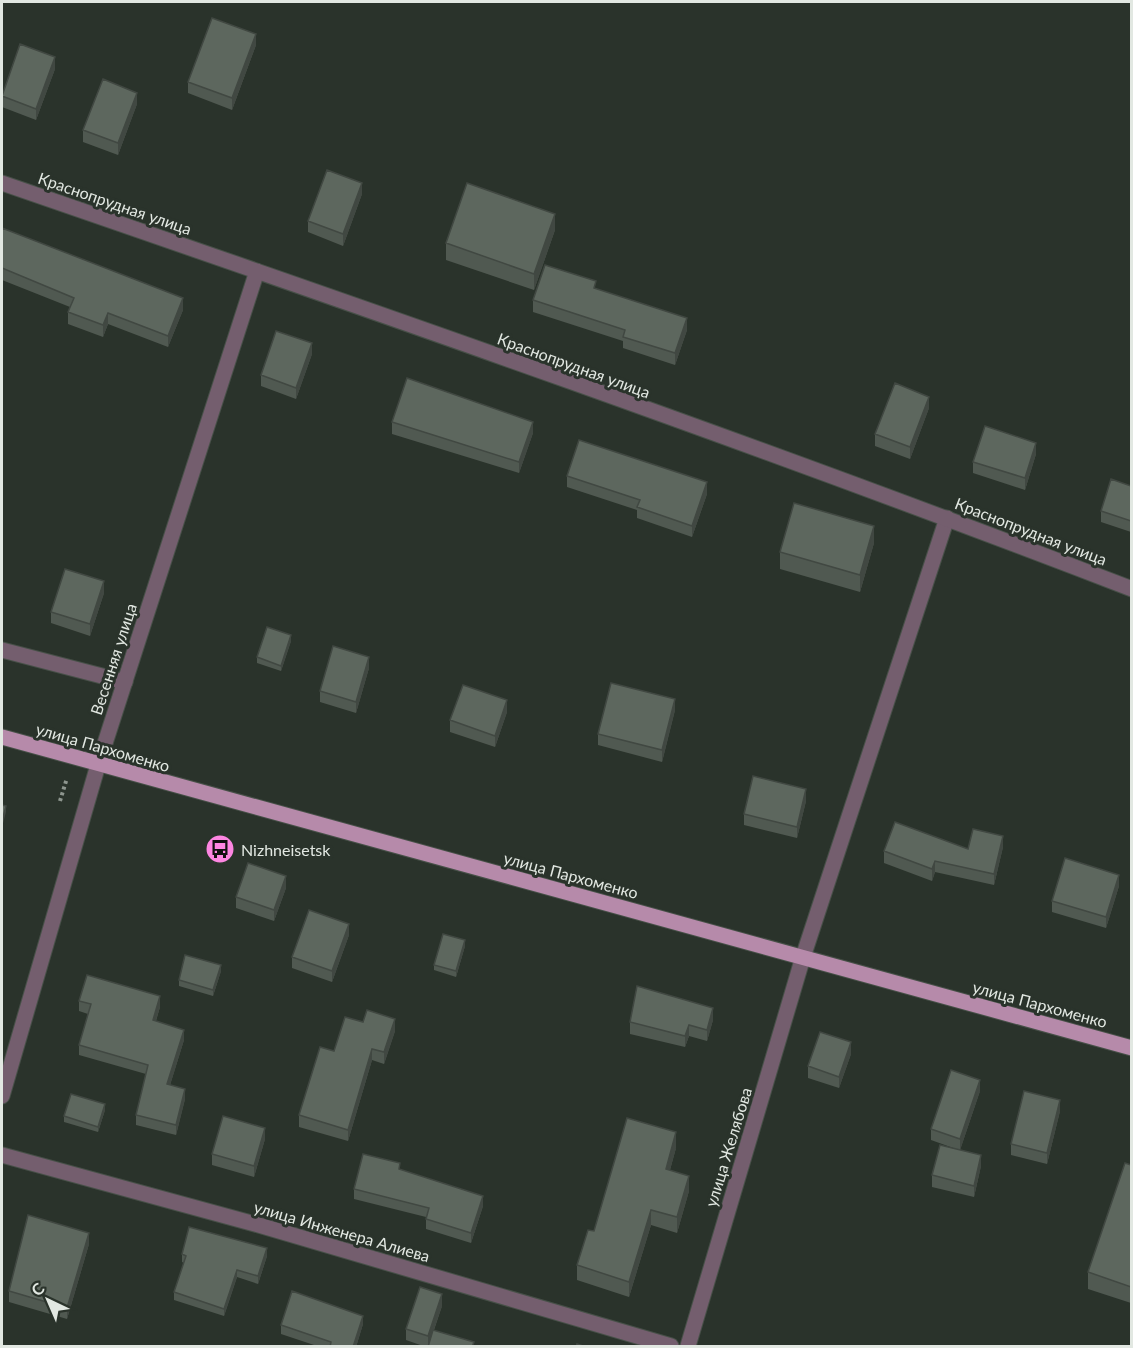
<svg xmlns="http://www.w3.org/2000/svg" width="1133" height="1348" font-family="Lato,sans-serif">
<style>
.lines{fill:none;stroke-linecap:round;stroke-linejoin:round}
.lane-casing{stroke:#475048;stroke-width:17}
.street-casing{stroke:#475048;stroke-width:17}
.primary-casing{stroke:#475048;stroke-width:17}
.path{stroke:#8e968f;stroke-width:4;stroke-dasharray:3 3;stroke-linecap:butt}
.lane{stroke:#745e6e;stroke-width:15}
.street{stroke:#745e6e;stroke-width:15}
.primary{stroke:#b68aaa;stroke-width:15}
.wall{fill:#505951}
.shaded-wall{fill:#414842}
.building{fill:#5d675e;stroke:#414842;stroke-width:1.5}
.labels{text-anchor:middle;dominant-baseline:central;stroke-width:6;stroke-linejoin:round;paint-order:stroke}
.street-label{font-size:16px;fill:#e2e8e2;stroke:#2a332b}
.poi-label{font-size:16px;fill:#e2e8e2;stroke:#2a332b;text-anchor:start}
</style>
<rect width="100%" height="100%" fill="#2a332b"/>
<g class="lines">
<g class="lane-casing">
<path id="lane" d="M2,650L125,682
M803,957L947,518"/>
</g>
<g class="street-casing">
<path id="street" d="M2,183C380,313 758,445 1132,589
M2,1096L98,765L257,271
M2,1155L255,1224L671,1346
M688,1346L803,957"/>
</g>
<g class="primary-casing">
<path id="primary" d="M2,737L1132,1048"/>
</g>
<path class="path" d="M60,801L67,778"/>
<use href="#lane" class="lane"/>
<use href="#street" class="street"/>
<use href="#primary" class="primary"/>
</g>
<path class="wall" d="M256,45L232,110L188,93V82Z
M55,69L36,120L2,107V94Z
M137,104L118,155L83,142V130Z
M362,194L343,246L308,232V221Z
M2,228L183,310L168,347L108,324L103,337L68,324V312L70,307L2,280Z
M555,230L534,290L446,260V243Z
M596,289L687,330L675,365L623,348V341L533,312V300Z
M312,354L296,399L261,386V375Z
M929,408L910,459L875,446V434Z
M392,422L533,433L519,473L392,434Z
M1036,454L1025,490L973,473V462Z
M567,476L707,494L692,537L637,518V510L567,487Z
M1131,486V532L1101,522V511Z
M874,543L860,592L780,569V552Z
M104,593L90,636L51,623V612Z
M291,641L281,671L257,663V657Z
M369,668L356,713L320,702V691Z
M675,710L662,762L598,745V734Z
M507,712L495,747L450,732V720Z
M806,801L797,838L744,825V814Z
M1003,847L994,885L935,872L932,881L884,863V851L968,849Z
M1119,886L1106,928L1052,912V901Z
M286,888L274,921L236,908V897Z
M349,935L332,982L292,968V957Z
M465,946L456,977L434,970V965Z
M221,971L213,996L179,986V980Z
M79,1001L160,1007L156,1021L184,1040L170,1085L185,1099L176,1135L136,1125V1115L146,1074L79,1055V1045L88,1014L79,1011Z
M713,1020L707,1041L689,1036L685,1047L630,1034V1022Z
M363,1022L395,1031L384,1064L372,1060L348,1141L299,1127V1115L334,1051Z
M851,1054L839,1088L808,1078V1066Z
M980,1091L960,1150L981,1166L974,1197L932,1187V1175L956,1149L931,1140V1129Z
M105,1110L98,1132L64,1122V1116Z
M1060,1111L1047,1164L1011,1155V1144Z
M265,1139L254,1177L212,1165V1154Z
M676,1148L670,1170L689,1191L677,1233L651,1225L629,1297L577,1280V1265L594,1231Z
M1131,1165V1303L1088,1289V1272Z
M400,1170L483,1206L471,1243L426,1229V1217L354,1199V1189Z
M89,1244L67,1319L9,1302V1291Z
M182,1254L267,1256L258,1284L237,1277L224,1316L174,1300V1292L184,1263L182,1262Z
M442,1306L434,1330L474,1347H426L406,1340V1329Z
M363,1324L356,1347H320L281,1334V1325Z"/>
<path class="shaded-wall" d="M256,34V45L232,110V98Z
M55,57V69L36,120V109Z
M137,93V104L118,155V143Z
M362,183V194L343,246V234Z
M555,214V230L534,290V274Z
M183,298V310L168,347V336Z
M108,313V324L103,337V325Z
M687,318V330L675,365V353Z
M312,343V354L296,399V388Z
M929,397V408L910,459V447Z
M533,422V433L519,473V462Z
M1036,443V454L1025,490V478Z
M707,482V494L692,537V526Z
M874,526V543L860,592V575Z
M104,581V593L90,636V624Z
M291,635V641L281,671V666Z
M369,657V668L356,713V702Z
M675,699V710L662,762V750Z
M507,700V712L495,747V736Z
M806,789V801L797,838V827Z
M6,806V812L2,827V821Z
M1003,836V847L994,885V874Z
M935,861V872L932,881V869Z
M1119,875V886L1106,928V917Z
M286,876V888L274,921V910Z
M349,924V935L332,982V971Z
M465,940V946L456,977V971Z
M221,965V971L213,996V990Z
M160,996V1007L153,1030V1020Z
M713,1008V1020L707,1041V1030Z
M395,1019V1031L384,1064V1052Z
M689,1025V1036L685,1047V1036Z
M184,1030V1040L167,1095V1084Z
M851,1042V1054L839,1088V1077Z
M372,1049V1060L348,1141V1130Z
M980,1080V1091L960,1150V1139Z
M185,1089V1099L176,1135V1125Z
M1060,1100V1111L1047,1164V1153Z
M105,1104V1110L98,1132V1127Z
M265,1128V1139L254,1177V1166Z
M676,1132V1148L666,1184V1169Z
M981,1155V1166L974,1197V1186Z
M689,1176V1191L677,1233V1217Z
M483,1196V1206L471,1243V1233Z
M651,1210V1225L629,1297V1282Z
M89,1233V1244L67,1319V1308Z
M267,1248V1256L258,1284V1276Z
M237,1270V1277L224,1316V1309Z
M442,1294V1306L428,1347V1336Z
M363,1316V1324L356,1347H353Z"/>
<path class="building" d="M212,18L256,34L232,98L188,82Z
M20,44L55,57L36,109L2,96Z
M103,79L137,93L118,143L83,130Z
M327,170L362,183L343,234L308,221Z
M467,183L555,214L534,274L446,243Z
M2,228L183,298L168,336L108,313L103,325L68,312L74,298L2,268Z
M545,265L596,281L594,288L687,318L675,353L623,337L625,330L533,300Z
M276,331L312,343L296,388L261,375Z
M407,378L533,422L519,462L392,422Z
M895,383L929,397L910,447L875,434Z
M985,426L1036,443L1025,478L973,462Z
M579,440L707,482L692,526L637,507L640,500L567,476Z
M1111,479L1131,486V521L1101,511Z
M794,503L874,526L860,575L780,552Z
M65,569L104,581L90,624L51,612Z
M267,627L291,635L281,666L257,657Z
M333,646L369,657L356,702L320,691Z
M611,683L675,699L662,750L598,734Z
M463,685L507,700L495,736L450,720Z
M753,776L806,789L797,827L744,814Z
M2,805L6,806L2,821Z
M895,822L968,849L973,829L1003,836L994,874L935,861L932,869L884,851Z
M1065,858L1119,875L1106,917L1052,901Z
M248,863L286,876L274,910L236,897Z
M309,910L349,924L332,971L292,957Z
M443,934L465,940L456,971L434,965Z
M185,955L221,965L213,990L179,980Z
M87,975L160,996L153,1020L184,1030L167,1084L185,1089L176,1125L136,1115L148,1065L79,1045L91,1004L79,1001Z
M637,986L713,1008L707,1030L689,1025L685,1036L630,1022Z
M367,1010L395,1019L384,1052L372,1049L348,1130L299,1115L320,1047L334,1051L345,1017L363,1022Z
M820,1032L851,1042L839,1077L808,1066Z
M951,1070L980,1080L960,1139L931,1129Z
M1024,1091L1060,1100L1047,1153L1011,1144Z
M71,1094L105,1104L98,1127L64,1116Z
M223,1116L265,1128L254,1166L212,1154Z
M627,1118L676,1132L666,1169L689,1176L677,1217L651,1210L629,1282L577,1265L588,1230L594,1231Z
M940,1145L981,1155L974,1186L932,1175Z
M363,1154L400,1163L399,1169L483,1196L471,1233L426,1219L429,1208L354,1189Z
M1125,1163L1131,1165V1287L1088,1272Z
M28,1215L89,1233L67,1308L9,1291Z
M189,1227L267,1248L258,1276L237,1270L224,1309L174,1292L186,1256L182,1254Z
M420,1287L442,1294L428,1336L406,1329Z
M292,1291L363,1316L353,1347H330L331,1342L281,1325Z
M433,1330L474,1342L472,1347H428Z
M577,1344L586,1347H576Z"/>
<defs>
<g id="bus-disc" transform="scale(1.5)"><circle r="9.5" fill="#fd86e2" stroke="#2a332b"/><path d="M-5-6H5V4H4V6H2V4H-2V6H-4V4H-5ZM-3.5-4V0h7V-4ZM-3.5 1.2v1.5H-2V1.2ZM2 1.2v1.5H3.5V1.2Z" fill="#111"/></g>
</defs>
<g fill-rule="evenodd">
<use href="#bus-disc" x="220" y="849"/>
</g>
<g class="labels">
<g class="street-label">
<text transform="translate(115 203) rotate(19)">Краснопрудная улица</text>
<text transform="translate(574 365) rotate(20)">Краснопрудная улица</text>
<text transform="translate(1031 531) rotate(21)">Краснопрудная улица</text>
<text transform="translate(113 659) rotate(-72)">Весенняя улица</text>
<text transform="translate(103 747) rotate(16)">улица Пархоменко</text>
<text transform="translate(571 875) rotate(15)">улица Пархоменко</text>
<text transform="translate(1040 1004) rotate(15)">улица Пархоменко</text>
<text transform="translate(728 1147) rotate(-73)">улица Желябова</text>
<text transform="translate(342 1231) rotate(16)">улица Инженера Алиева</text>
</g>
<g class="poi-label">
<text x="241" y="849">Nizhneisetsk</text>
</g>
</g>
<rect width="1133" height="1348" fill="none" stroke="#e2e8e2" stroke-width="6"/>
<g transform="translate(48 1300) rotate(316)" stroke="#2a332b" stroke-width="4.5" paint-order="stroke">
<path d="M0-4.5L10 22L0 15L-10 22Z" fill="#e2e8e2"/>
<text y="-9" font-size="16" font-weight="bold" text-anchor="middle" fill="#e2e8e2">С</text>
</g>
</svg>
